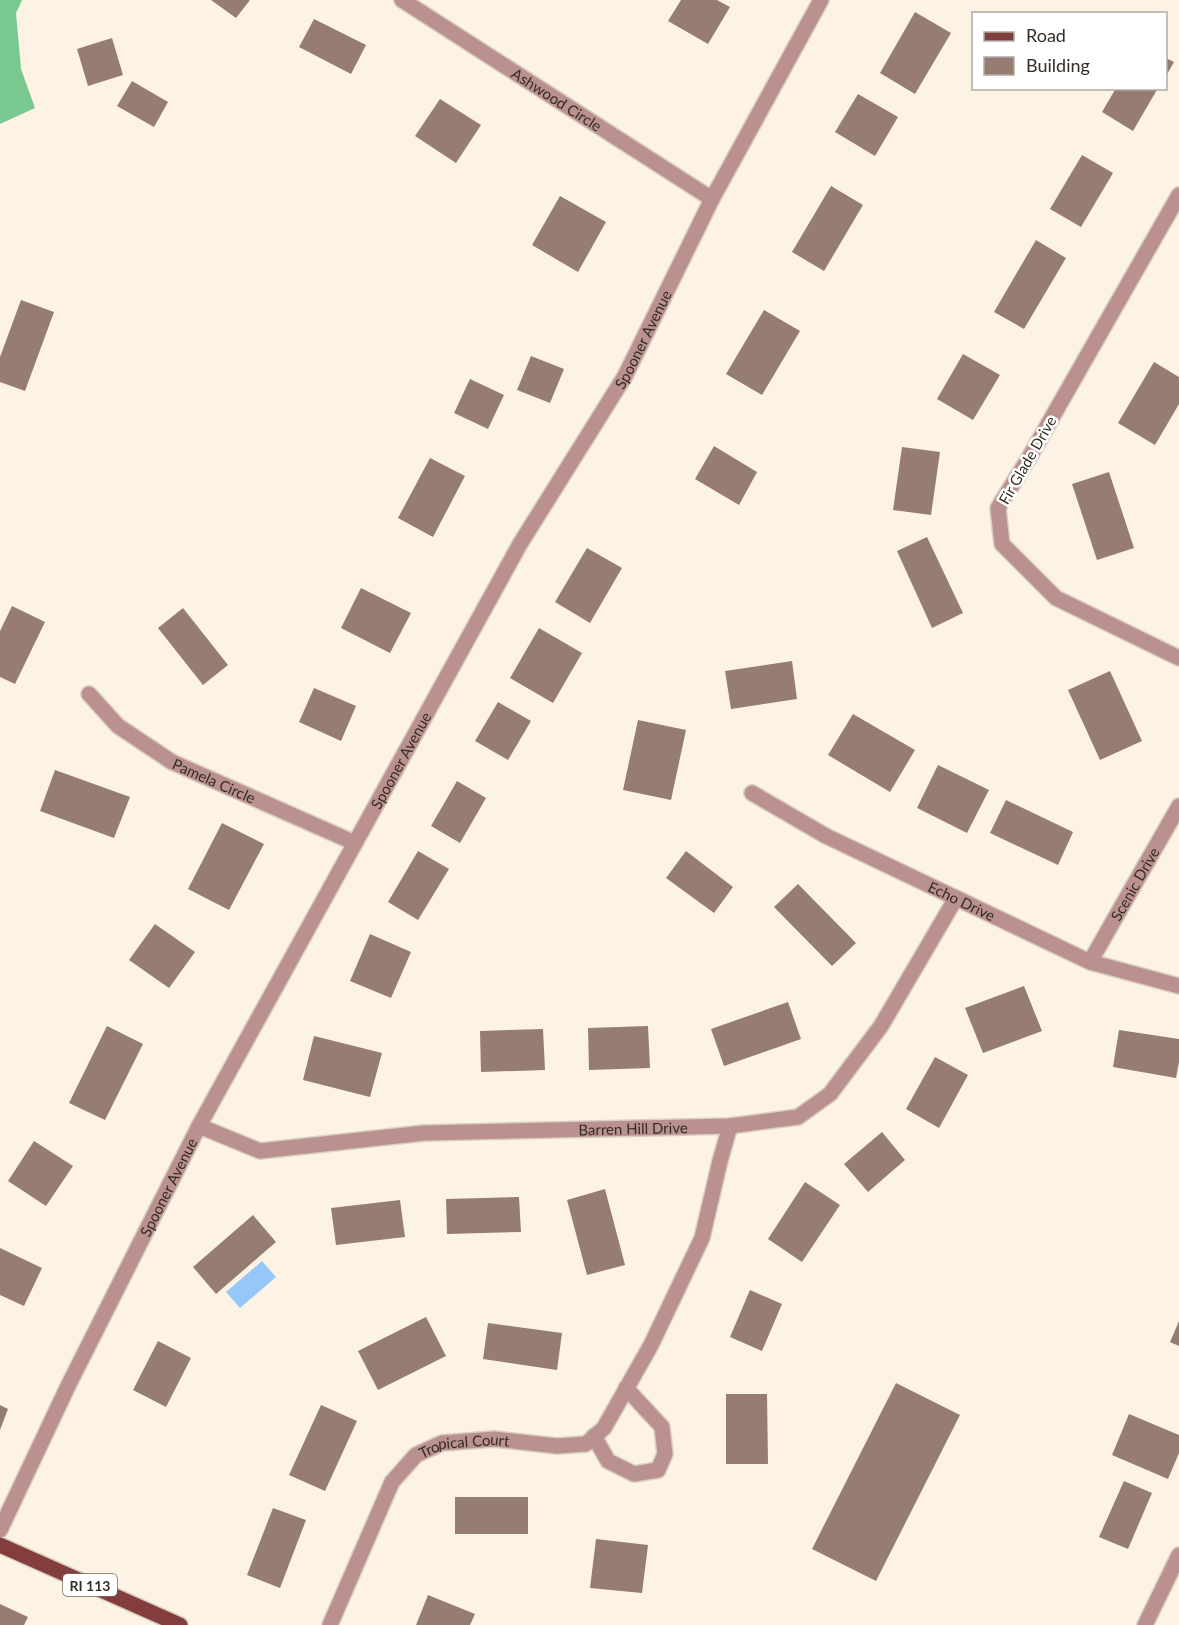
<svg xmlns="http://www.w3.org/2000/svg" width="1179" height="1625" font-family="Lato,sans-serif">
<style>
.forest{fill:#79c88f}
.water{fill:#96c7fb}
.building{fill:#967c71}
.lines{fill:none;stroke-linecap:round;stroke-linejoin:round}
.minor-casing{stroke:#d9cfc1;stroke-width:18}
.major-casing{stroke:#d9cfc1;stroke-width:18}
.minor{stroke:#bb918f;stroke-width:15}
.major{stroke:#833d3d;stroke-width:15}
.labels{text-anchor:middle;dominant-baseline:central;stroke-width:5;stroke-linejoin:round;paint-order:stroke}
.shield{fill:#fff;stroke:#706c66;stroke-width:1.5}
.shield-label{font-size:14px;font-weight:bold;fill:#332d24}
.street-label{font-size:15px;fill:#332d24;stroke:#fff}
</style>
<rect width="100%" height="100%" fill="#fdf3e4"/>
<path class="forest" d="M0,0H22L16,13L21,69L35,108L0,124Z"/>
<path class="water" d="M262,1261L276,1277L240,1308L226,1292Z"/>
<path class="building" d="M211,0H250L236,18Z
M681,0H717L730,7L708,44L668,21Z
M915,12L951,33L915,94L880,73Z
M314,19L366,45L351,74L299,47Z
M112,38L123,75L88,86L77,49Z
M1166,58L1174,62L1166,76Z
M132,81L168,102L154,127L117,106Z
M1116,88H1158L1133,131L1102,112Z
M858,94L898,117L875,156L835,132Z
M440,99L481,125L456,163L415,136Z
M1082,155L1113,173L1081,227L1050,209Z
M831,186L863,205L824,271L792,252Z
M560,196L606,222L578,272L532,245Z
M1036,240L1066,258L1024,329L994,312Z
M21,300L54,312L25,391L0,382V357Z
M764,310L800,331L762,395L726,374Z
M963,354L1000,375L973,420L937,399Z
M531,356L564,369L550,403L517,390Z
M1154,362L1179,377V404L1155,445L1118,423Z
M470,379L504,395L488,429L454,413Z
M714,446L757,472L739,505L695,479Z
M902,447L940,452L931,515L893,510Z
M430,458L465,476L433,537L398,518Z
M1109,472L1134,548L1097,560L1072,484Z
M927,537L963,613L932,628L897,551Z
M587,548L622,568L590,623L555,602Z
M361,588L411,613L390,653L341,628Z
M12,606L45,622L15,684L0,677V631Z
M183,608L228,665L203,685L158,628Z
M539,628L582,653L553,703L510,678Z
M792,661L797,699L731,709L725,671Z
M1110,671L1142,741L1100,760L1068,690Z
M314,688L356,706L341,741L299,722Z
M498,702L531,721L508,760L475,741Z
M853,714L915,750L890,792L828,755Z
M638,720L686,730L671,800L623,790Z
M938,765L989,790L967,833L917,808Z
M55,770L130,797L114,838L40,811Z
M457,781L486,798L460,843L431,826Z
M1006,800L1073,832L1058,865L990,833Z
M222,823L264,844L229,910L188,889Z
M418,851L449,869L418,920L388,902Z
M686,851L733,887L714,913L666,878Z
M798,884L856,943L832,966L774,907Z
M155,924L195,952L169,988L129,960Z
M370,934L411,952L391,998L350,981Z
M1024,986L1042,1031L983,1053L965,1008Z
M788,1002L801,1039L724,1066L711,1029Z
M107,1026L143,1044L105,1120L69,1103Z
M648,1026L650,1068L589,1070L588,1028Z
M543,1029L545,1070L481,1072L480,1031Z
M1119,1030L1179,1039V1062L1176,1078L1113,1067Z
M314,1036L382,1053L370,1097L303,1080Z
M935,1057L968,1075L939,1128L906,1109Z
M882,1132L905,1160L868,1192L844,1164Z
M34,1141L73,1166L46,1206L8,1181Z
M805,1182L840,1205L802,1262L768,1239Z
M605,1189L625,1265L587,1275L567,1200Z
M519,1197L521,1232L447,1234L446,1199Z
M400,1200L405,1237L336,1245L331,1208Z
M253,1215L276,1242L216,1294L193,1267Z
M0,1248L42,1268L24,1306L0,1295Z
M750,1290L782,1304L762,1351L730,1337Z
M426,1317L446,1356L378,1390L358,1351Z
M1179,1321V1346L1170,1342Z
M488,1323L562,1333L557,1370L483,1359Z
M158,1341L191,1358L166,1407L133,1390Z
M896,1383L960,1415L876,1581L812,1549Z
M726,1394H767L768,1464H726Z
M0,1405L8,1409L0,1430Z
M321,1405L357,1421L325,1491L289,1475Z
M1129,1414L1179,1435V1453L1168,1479L1112,1455Z
M1124,1481L1152,1493L1128,1549L1099,1537Z
M455,1497H528V1534H455Z
M273,1508L306,1520L280,1588L247,1575Z
M596,1539L648,1545L642,1593L590,1588Z
M428,1595L475,1614L470,1625H416Z
M0,1604L28,1617L24,1625H0Z"/>
<g class="lines">
<g class="minor-casing">
<g id="minor">
<path id="s1" d="M402,0L712,199"/>
<path d="M1179,195L1030,456L998,508L1002,544L1056,598L1179,658"/>
<path id="s2" d="M89,694L118,726L172,762L355,843"/>
<path id="s3" d="M752,793L826,836L1090,962L1179,986"/>
<path id="s4" d="M1090,962L1179,806"/>
<path id="s5" d="M199,1126L260,1151L424,1133L730,1126L798,1117L830,1094L881,1026L956,898"/>
<path d="M594,1436L608,1461L634,1474L658,1470L665,1454L662,1427L626,1388"/>
<path id="s6" d="M0,1530L68,1386L199,1126L520,544L625,376L712,199L821,0"/>
<path id="s7" d="M330,1625L392,1482L416,1455L442,1443L494,1439L557,1446L586,1444L604,1428L651,1345L702,1238L720,1161L730,1126"/>
<path d="M1145,1625L1179,1555"/>
</g>
</g>
<g class="major-casing">
<path id="major" d="M0,1545L180,1625"/>
</g>
<use href="#minor" class="minor"/>
<use href="#major" class="major"/>
</g>
<g class="labels">
<rect class="shield" x="63" y="1574" width="54" height="22" rx="4.5"/>
<g class="shield-label">
<text x="90" y="1585">RI 113</text>
</g>
<g class="street-label">
<text stroke="none"><textPath href="#s1" startOffset="184">Ashwood Circle</textPath></text>
<text stroke="none"><textPath href="#s6" startOffset="1354">Spooner Avenue</textPath></text>
<text transform="translate(1027 460) rotate(-60)">Fir Glade Drive</text>
<text stroke="none"><textPath href="#s6" startOffset="868">Spooner Avenue</textPath></text>
<text stroke="none"><textPath href="#s2" startOffset="154">Pamela Circle</textPath></text>
<text stroke="none"><textPath href="#s4" startOffset="90">Scenic Drive</textPath></text>
<text stroke="none"><textPath href="#s3" startOffset="236">Echo Drive</textPath></text>
<text stroke="none"><textPath href="#s5" startOffset="440">Barren Hill Drive</textPath></text>
<text stroke="none"><textPath href="#s6" startOffset="382">Spooner Avenue</textPath></text>
<text stroke="none"><textPath href="#s7" startOffset="242">Tropical Court</textPath></text>
</g>
</g>
<rect x="972" y="12" width="195" height="78" fill="#ffffff" stroke="#adaba7" stroke-width="1.5"/>
<rect x="984" y="32" width="30" height="9" fill="#833d3d" stroke="#adaba7" stroke-width="1.5"/>
<text x="1026" y="42" font-size="18" fill="#332d24">Road</text>
<rect x="984" y="57" width="30" height="18" fill="#967c71" stroke="#adaba7" stroke-width="1.5"/>
<text x="1026" y="72" font-size="18" fill="#332d24">Building</text>
</svg>
